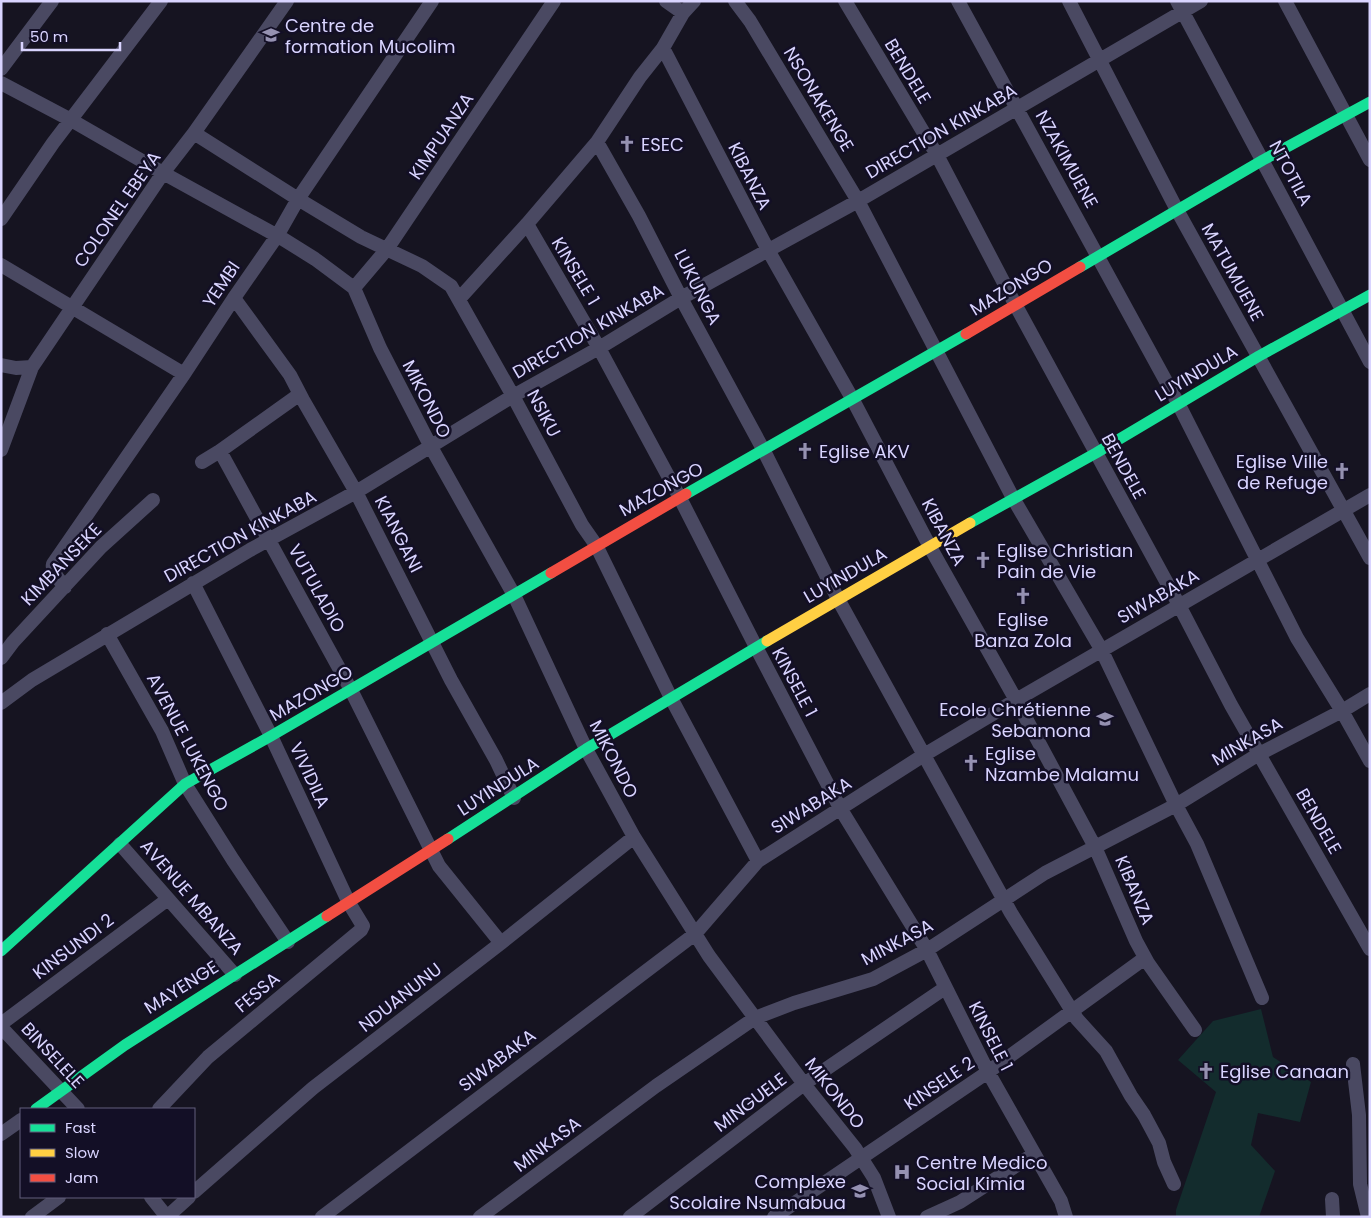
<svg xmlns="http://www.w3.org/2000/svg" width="1371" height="1218" font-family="Poppins,sans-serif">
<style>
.garden{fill:#132c2d}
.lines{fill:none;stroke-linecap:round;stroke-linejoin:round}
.street{stroke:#4a4962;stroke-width:14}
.fast{stroke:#16e098;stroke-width:11}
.slow{stroke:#ffcf43;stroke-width:11}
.jam{stroke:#f24e42;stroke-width:11}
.labels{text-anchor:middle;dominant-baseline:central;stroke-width:5;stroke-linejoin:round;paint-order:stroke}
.poi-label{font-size:18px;fill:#d9d4ff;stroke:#130f26;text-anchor:start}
.street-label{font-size:18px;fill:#d9d4ff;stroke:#130f26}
</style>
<rect width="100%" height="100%" fill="#161421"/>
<path class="garden" d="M1261,1009L1273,1057L1311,1082L1300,1122L1258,1113L1251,1145L1275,1171L1259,1217H1176V1210L1216,1092L1178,1060L1213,1021Z"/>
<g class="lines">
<path class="street" d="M666,1L683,13
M735,1L750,21L858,201L1013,498L1101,649L1176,805L1197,844L1262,998
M845,1L937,155L1015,304L1179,605L1231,705L1370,949
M958,1L1179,405L1297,638L1342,711L1370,761
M1069,1L1177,210L1370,558
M1177,1L1370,362
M1285,1L1370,160
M663,48L768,250L853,400L930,547L1016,700L1095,847L1136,941L1148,963L1195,1030
M1,69L52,1
M1,83L71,120L163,173L283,239L315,259L354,288
M194,133L298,199L361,237L422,266L451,286L513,396L582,525L596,545L671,698L758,861
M597,142L639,216L681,298L764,451L838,599L1011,913L1077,1019L1106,1051L1131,1096L1144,1115L1159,1143L1164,1162L1174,1184
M1,219L53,143L161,1
M527,224L599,348L680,498L756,647L840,808L927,950L988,1072L1061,1201L1066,1217
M1,265L184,374
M354,288L380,348L431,447L514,595L586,749L634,837L709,956L804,1084L855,1148L874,1178L889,1217
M354,288L387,249L554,1
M234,298L290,375L303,400L356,492L451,680L496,760L514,798
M459,299L527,224L597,142L640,77L663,48L683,13L694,1
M1,365L16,368L32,367
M1,450L32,367L163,173L194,133L287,1
M220,451L351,690L439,866L501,943
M202,462L220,451L300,394
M65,587C60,580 51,573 53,564L184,374L234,298L277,236L298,199L432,1
M107,634L162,731L185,784L233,860L288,942
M1,658L13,642L101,547L153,500
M1,703L32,680L250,550L356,492L513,396L599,348L681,298L858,201L1201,1
M120,844L235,975
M1,1024L168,899
M1,1027L78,1109
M1353,1064L1359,1115L1360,1184L1368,1217
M159,1109L208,1057L361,930L363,926L349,903L271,736L193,583
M1,1134L21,1120
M194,1192L313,1088L501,943L634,837
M151,1197L167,1217
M1332,1199L1333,1217
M32,1217L59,1197
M167,1217L189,1197
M322,1217L695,934L758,861L924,755L1016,700L1370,495
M480,1217L656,1086L755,1018L794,1003L873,979L927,950L1045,873L1176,805L1259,754L1342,711L1370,694
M630,1217L804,1084L945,988
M774,1217L988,1072L1145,958
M927,1217L960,1202L1034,1154"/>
<path class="fast" d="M1080,267L1263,160L1370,102
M686,494L966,334
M970,523L1096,453L1259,356L1370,295
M448,839L586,749L767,641
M1,951L185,784L271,736L551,573
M36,1109L125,1045L327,916"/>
<path class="slow" d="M767,641L970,523"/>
<path class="jam" d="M966,334L1080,267
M551,573L686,494
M327,916L448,839"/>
</g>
<defs>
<g id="school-bare" transform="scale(1.35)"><path d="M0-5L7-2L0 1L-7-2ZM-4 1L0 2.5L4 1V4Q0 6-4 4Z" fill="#9591b1" stroke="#130f26" stroke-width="2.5" paint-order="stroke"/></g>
<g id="church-bare" transform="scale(1.35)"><path d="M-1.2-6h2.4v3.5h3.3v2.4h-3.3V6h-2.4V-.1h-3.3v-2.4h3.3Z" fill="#9591b1" stroke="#130f26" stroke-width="2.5" paint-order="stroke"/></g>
<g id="hospital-bare" transform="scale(1.35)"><path d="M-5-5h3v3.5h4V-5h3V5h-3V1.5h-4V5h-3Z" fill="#9591b1" stroke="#130f26" stroke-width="2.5" paint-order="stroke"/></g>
</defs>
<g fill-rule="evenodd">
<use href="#school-bare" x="271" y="35"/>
<use href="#church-bare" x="627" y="144"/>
<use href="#church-bare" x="805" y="451"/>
<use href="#church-bare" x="1342" y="471"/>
<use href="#church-bare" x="983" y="560"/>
<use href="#church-bare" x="1023" y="596"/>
<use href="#school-bare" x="1105" y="719"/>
<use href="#church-bare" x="971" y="763"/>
<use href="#church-bare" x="1206" y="1071"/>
<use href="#hospital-bare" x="902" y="1172"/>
<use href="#school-bare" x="860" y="1191"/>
</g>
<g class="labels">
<g class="poi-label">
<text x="285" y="25">Centre de<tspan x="285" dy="21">formation Mucolim</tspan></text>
<text x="641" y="144">ESEC</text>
<text x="819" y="451">Eglise AKV</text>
<text x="1328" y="461" text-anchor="end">Eglise Ville<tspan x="1328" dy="21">de Refuge</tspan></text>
<text x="997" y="550">Eglise Christian<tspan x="997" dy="21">Pain de Vie</tspan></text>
<text x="1023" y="619" text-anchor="middle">Eglise<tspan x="1023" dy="21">Banza Zola</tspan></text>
<text x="1091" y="709" text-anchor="end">Ecole Chrétienne<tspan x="1091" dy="21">Sebamona</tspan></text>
<text x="985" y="753">Eglise<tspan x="985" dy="21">Nzambe Malamu</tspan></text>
<text x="1220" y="1071">Eglise Canaan</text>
<text x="916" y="1162">Centre Medico<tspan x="916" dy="21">Social Kimia</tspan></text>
<text x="846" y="1181" text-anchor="end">Complexe<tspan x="846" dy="21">Scolaire Nsumabua</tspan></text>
</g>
<g class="street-label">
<text transform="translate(908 71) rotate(59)">BENDELE</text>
<text transform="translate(819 99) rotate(59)">NSONAKENGE</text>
<text transform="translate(941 131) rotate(-30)">DIRECTION KINKABA</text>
<text transform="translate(441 136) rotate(-56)">KIMPUANZA</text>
<text transform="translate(1067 159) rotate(61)">NZAKIMUENE</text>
<text transform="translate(1291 173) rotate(62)">NTOTILA</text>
<text transform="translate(750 176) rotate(63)">KIBANZA</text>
<text transform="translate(117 209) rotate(-55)">COLONEL EBEYA</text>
<text transform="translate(576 271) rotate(59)">KINSELE 1</text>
<text transform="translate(1233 272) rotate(61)">MATUMUENE</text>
<text transform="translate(221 284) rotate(-56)">YEMBI</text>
<text transform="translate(698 287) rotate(63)">LUKUNGA</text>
<text transform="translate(1011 287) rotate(-31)">MAZONGO</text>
<text transform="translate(588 331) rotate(-30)">DIRECTION KINKABA</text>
<text transform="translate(1196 373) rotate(-31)">LUYINDULA</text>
<text transform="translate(427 399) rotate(63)">MIKONDO</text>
<text transform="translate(544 413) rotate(62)">NSIKU</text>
<text transform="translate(1124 466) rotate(61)">BENDELE</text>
<text transform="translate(661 489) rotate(-29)">MAZONGO</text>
<text transform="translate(944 532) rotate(62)">KIBANZA</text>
<text transform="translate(399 534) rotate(63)">KIANGANI</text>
<text transform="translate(240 536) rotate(-29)">DIRECTION KINKABA</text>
<text transform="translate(61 564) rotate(-46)">KIMBANSEKE</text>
<text transform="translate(845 575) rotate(-30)">LUYINDULA</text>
<text transform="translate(317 588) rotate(61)">VUTULADIO</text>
<text transform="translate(1158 596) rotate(-30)">SIWABAKA</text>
<text transform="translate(795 682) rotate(62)">KINSELE 1</text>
<text transform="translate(311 693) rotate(-30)">MAZONGO</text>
<text transform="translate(1247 741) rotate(-30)">MINKASA</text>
<text transform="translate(188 742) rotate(62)">AVENUE LUKENGO</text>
<text transform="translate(614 759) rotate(63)">MIKONDO</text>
<text transform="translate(310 775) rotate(65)">VIVIDILA</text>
<text transform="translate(498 786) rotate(-33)">LUYINDULA</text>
<text transform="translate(811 805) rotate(-32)">SIWABAKA</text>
<text transform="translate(1319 821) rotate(60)">BENDELE</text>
<text transform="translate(1135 890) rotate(67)">KIBANZA</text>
<text transform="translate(192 897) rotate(49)">AVENUE MBANZA</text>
<text transform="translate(897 942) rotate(-28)">MINKASA</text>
<text transform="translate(73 946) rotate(-37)">KINSUNDI 2</text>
<text transform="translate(181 987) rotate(-32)">MAYENGE</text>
<text transform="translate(257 992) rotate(-40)">FESSA</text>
<text transform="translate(400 997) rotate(-38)">NDUANUNU</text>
<text transform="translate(991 1036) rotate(63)">KINSELE 1</text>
<text transform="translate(53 1055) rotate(47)">BINSELELE</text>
<text transform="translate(497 1060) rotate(-37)">SIWABAKA</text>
<text transform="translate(939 1083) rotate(-34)">KINSELE 2</text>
<text transform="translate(835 1093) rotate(52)">MIKONDO</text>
<text transform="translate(750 1102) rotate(-37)">MINGUELE</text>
<text transform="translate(547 1144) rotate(-37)">MINKASA</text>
</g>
</g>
<rect width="1371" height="1218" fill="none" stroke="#d9d4ff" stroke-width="5"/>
<rect x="20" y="1108" width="175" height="90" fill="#130f26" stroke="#625e7d"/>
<rect x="30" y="1124" width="25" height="8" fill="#16e098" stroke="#625e7d"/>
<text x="65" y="1133" font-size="15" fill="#d9d4ff">Fast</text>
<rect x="30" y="1149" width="25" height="8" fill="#ffcf43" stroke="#625e7d"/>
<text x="65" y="1158" font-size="15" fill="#d9d4ff">Slow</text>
<rect x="30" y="1174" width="25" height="8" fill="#f24e42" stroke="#625e7d"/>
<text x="65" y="1183" font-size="15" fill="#d9d4ff">Jam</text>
<path d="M22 42v8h98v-8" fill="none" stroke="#d9d4ff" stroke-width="2.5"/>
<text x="30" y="42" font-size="15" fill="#d9d4ff" stroke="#130f26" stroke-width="4" paint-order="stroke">50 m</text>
</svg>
